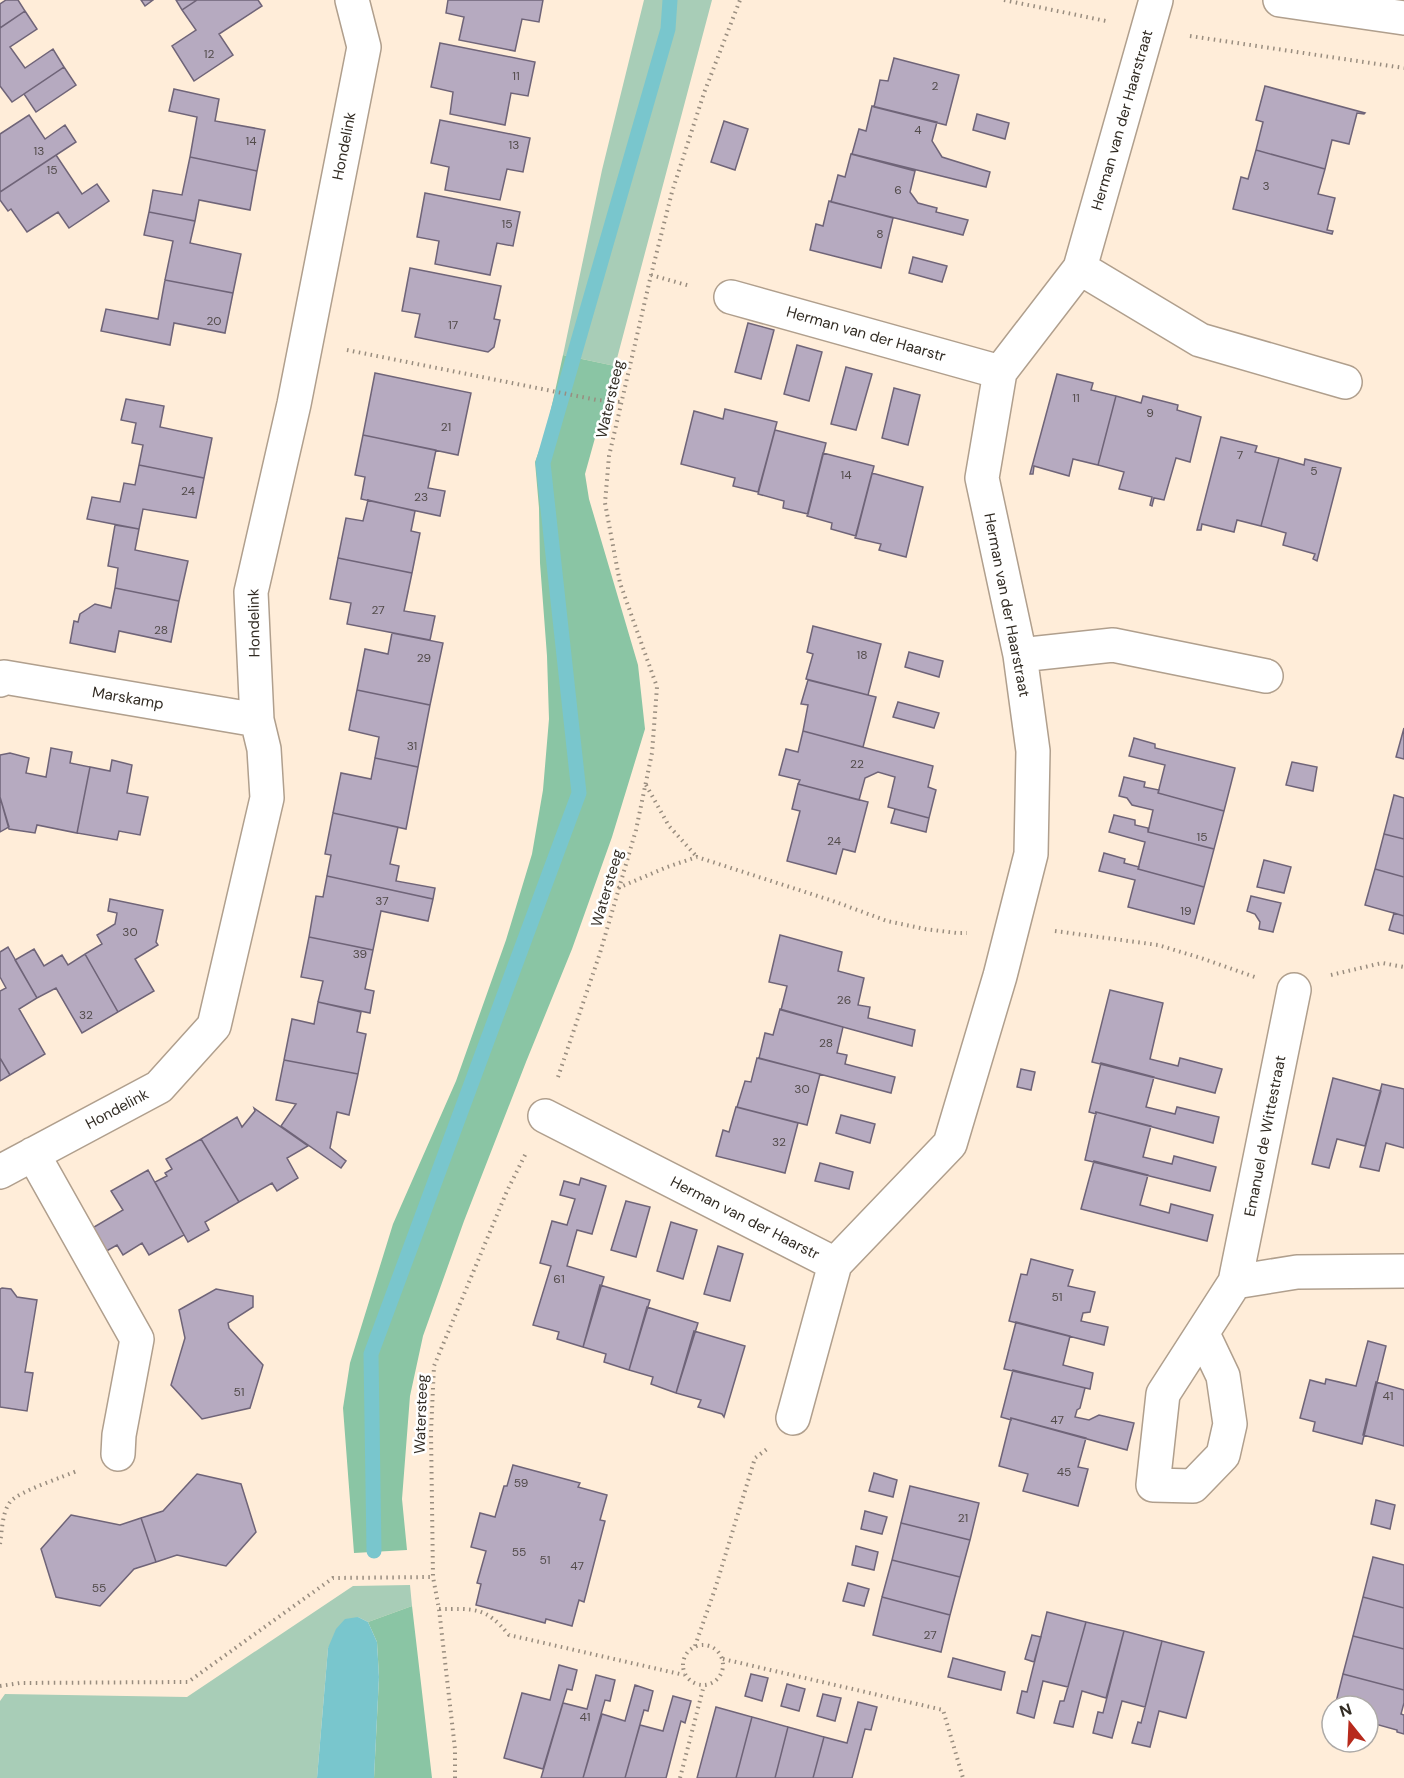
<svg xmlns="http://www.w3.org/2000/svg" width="1404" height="1778" font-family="'DM Sans',sans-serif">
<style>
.green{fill:#a8cdb7}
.forest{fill:#8ac5a4}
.water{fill:#79c6cd}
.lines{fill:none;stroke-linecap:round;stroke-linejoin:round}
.stream{stroke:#79c6cd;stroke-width:15}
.building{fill:#b6aac0;stroke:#6f6478;stroke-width:1.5}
.minor-casing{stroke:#b09f8d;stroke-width:36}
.path{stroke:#998d7f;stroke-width:4;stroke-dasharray:1.5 4.5;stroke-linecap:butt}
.minor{stroke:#fff;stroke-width:33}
.labels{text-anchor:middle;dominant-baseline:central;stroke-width:5;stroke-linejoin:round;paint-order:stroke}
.number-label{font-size:12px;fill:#524b4a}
.street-label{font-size:15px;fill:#312b23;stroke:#fff}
</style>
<rect width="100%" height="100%" fill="#ffedd9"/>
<path class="green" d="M644,0H712L615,366L563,355L602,170Z
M410,1585L412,1606L368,1622L358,1617L328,1648L317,1778H0V1701L5,1694L187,1697L353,1586Z"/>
<path class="forest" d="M563,355L615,366L585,474L589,499L638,665L645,729L612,837L572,949L526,1062L464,1221L423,1336L410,1396L402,1499L407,1550L354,1553L343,1408L350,1363L393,1224L456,1081L506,940L532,854L543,790L549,719L547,656L540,563L539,508L535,462L546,432Z
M412,1606L432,1778H374L379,1677L377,1642L368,1622Z"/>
<path class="water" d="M358,1617L368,1622L377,1642L379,1677L374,1778H317L328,1648L336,1629L345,1619Z"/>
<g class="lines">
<path class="stream" d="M374,1551L371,1354L579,793L543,463L668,29L670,0"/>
</g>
<path class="building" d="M6,0H18L25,11L0,28V4Z
M141,0H153L145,6Z
M176,0H197L182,10Z
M197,0H258L262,6L219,34L233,55L194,81L172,46L196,30L182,10Z
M448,0H543L539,22L522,19L515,51L459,40L464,17L446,13Z
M25,11L37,29L10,47L25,68L53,49L64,67L12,102L0,86V28Z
M440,43L535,62L528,96L511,93L505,125L450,114L453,92L431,87Z
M894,58L959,75L946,125L874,107L880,80L888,81Z
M64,67L76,85L36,112L24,94Z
M1265,86L1365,113L1364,114L1357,113L1349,144L1332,140L1325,169L1256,150L1263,122L1256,120Z
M174,89L219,99L215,121L265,130L257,171L190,157L197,117L169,111Z
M872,106L937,122L932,141L942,157L990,172L986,187L852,154L859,129L866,131Z
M977,114L1009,123L1005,139L973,130Z
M29,115L45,139L65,125L76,142L0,192V134Z
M440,120L530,138L523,172L507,169L500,200L445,190L449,167L431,163Z
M724,121L748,129L735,170L711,162Z
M1256,150L1325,169L1318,194L1335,198L1327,230L1333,231L1332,234L1233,209L1241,177L1248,179Z
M851,154L915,171L910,192L918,203L937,208L936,212L968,220L963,235L831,202L838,175L845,177Z
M56,155L82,194L97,184L109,201L69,228L58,212L27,232L11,209L8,211L0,200V192Z
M190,157L257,171L250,210L199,200L195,221L149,212L153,190L182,195Z
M425,193L520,212L513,246L497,243L490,275L435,264L439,241L417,237Z
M829,201L893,218L881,268L810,250L816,224L823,226Z
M149,212L195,221L190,243L241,254L233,293L165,280L173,241L144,235Z
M913,257L947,266L942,282L909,273Z
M410,268L501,286L494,319L500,320L494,347L488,352L415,337L420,314L402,311Z
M165,280L233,293L225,333L174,323L170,345L101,331L106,309L158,319Z
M748,323L774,330L761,379L735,372Z
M797,345L822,352L809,401L784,394Z
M846,367L872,374L856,430L831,424Z
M375,373L471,393L458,455L363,435Z
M1057,374L1093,383L1091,390L1116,396L1098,465L1073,459L1069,476L1034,466L1033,474H1030Z
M894,388L920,395L908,445L882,438Z
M1116,396L1141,403L1143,396L1178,405L1177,410L1201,417L1190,462L1176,458L1164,500L1154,498L1152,506L1150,505L1152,497L1119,489L1124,472L1098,465Z
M126,399L164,406L160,427L212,438L204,478L139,465L143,445L132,443L136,423L121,420Z
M725,409L777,422L758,492L733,486L735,478L681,464L694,411L723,419Z
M775,430L826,443L808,514L783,508L784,501L758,494Z
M363,435L436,450L428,488L445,491L440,516L361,499L365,477L355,475Z
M1221,437L1257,446L1255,452L1279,458L1261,526L1237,520L1234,532L1202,524L1201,530H1197Z
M823,453L874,466L856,536L831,529L832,523L807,516Z
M1279,458L1304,465L1305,459L1341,468L1317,561L1313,559L1315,554L1283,545L1286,533L1261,526Z
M139,465L204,478L196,518L143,509L139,529L87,519L92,497L120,502L124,483L135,485Z
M872,473L923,487L906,557L879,550L881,544L855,538Z
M368,500L415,511L411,531L420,533L412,573L338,558L346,518L363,521Z
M115,525L139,529L135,550L188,561L179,601L115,588L118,568L108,566Z
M338,558L412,573L404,611L435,616L430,640L347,624L351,603L330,599Z
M115,588L179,601L171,642L119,631L115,652L70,643L74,621L78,622L80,614L95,604L111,608Z
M813,626L881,644L868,695L806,679L813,654L807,652Z
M392,633L443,643L430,705L357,690L365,649L388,654Z
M909,652L943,661L939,677L905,667Z
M808,680L876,697L863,747L803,731L808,705L801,704Z
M357,690L430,705L418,767L375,758L379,737L349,730Z
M898,702L939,713L934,728L893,717Z
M1404,728V759L1396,757Z
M803,731L933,766L928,787L936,790L929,818L888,807L895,777L878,772L865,778L859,800L798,784L800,780L779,775L786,749L798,752Z
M1134,738L1155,744V748L1235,768L1224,811L1158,793L1165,765L1129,756Z
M51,748L72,752L70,763L90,767L77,833L37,825L35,833L9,829L0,797V755L10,753L29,758L26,773L46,777Z
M375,758L418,767L406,829L333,813L341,773L371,779Z
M112,760L132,765L127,793L148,797L140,835L119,831L117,840L77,833L90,767L110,771Z
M1292,762L1317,767L1313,791L1286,785Z
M1124,777L1145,782L1144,787L1159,790L1158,793L1224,811L1214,849L1148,832L1153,810L1132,805L1127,798L1119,796Z
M798,784L868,802L855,852L843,849L836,874L787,861L800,811L792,809Z
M1394,795L1404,798V839L1384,834Z
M0,797L9,827L0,832Z
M895,809L929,818L926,832L891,823Z
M333,813L398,827L390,864L399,866L396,881L435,888L433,899L327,876L331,855L325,854Z
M1114,815L1135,820V825L1148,828V832L1214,849L1204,887L1138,869L1145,842L1109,832Z
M1384,834L1404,839V877L1375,869Z
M1104,853L1125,859L1124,863L1139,867L1138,869L1204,887L1194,924L1128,907L1135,880L1099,871Z
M1264,860L1291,867L1284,893L1257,887Z
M1375,869L1404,877V916L1365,905Z
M327,876L433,899L428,921L381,911L373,950L309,937L316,896L323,897Z
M1251,896L1281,903L1273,932L1259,929L1260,922L1255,914L1247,911Z
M110,899L163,910L156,942L158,945L135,959L154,991L118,1012L85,954L102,944L97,935L115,924L117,913L108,911Z
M1394,913L1404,916V934L1389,930Z
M780,935L842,952L838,971L864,978L858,1005L870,1007L868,1018L915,1030L912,1046L781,1010L787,986L769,982Z
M309,937L373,950L365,989L374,991L370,1013L318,1002L323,981L301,977Z
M8,947L37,998L19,1009L45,1054L10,1075L0,1058V991L6,988L0,977V952Z
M34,949L44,966L62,955L68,965L85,954L118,1012L82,1033L56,988L37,998L15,960Z
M1110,990L1163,1003L1150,1059L1178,1066L1180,1058L1222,1069L1215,1093L1092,1062Z
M318,1002L361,1012L357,1032L366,1034L358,1074L284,1060L292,1019L314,1024Z
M780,1009L843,1027L837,1053L847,1055L845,1064L895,1077L891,1093L759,1058L765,1033L773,1035Z
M0,1058L10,1075L0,1081Z
M757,1058L820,1074L807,1125L737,1107L745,1081L751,1082Z
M284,1060L358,1074L349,1115L337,1112L330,1148L346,1161L341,1168L281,1126L296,1104L276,1100Z
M1101,1063L1154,1077L1146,1107L1175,1114L1177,1107L1219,1117L1213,1143L1096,1112V1114L1089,1112Z
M1021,1069L1035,1072L1031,1090L1017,1087Z
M1333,1078L1381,1091L1365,1146L1337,1139L1329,1168L1312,1164Z
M1382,1084L1404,1089V1148L1386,1143L1379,1171L1360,1167Z
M736,1107L798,1123L785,1173L716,1156L723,1130L729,1132Z
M254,1108L308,1146L287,1158L298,1178L277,1191L272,1183L239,1202L201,1139L237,1117L242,1127L255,1111Z
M1096,1112L1151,1126L1143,1157L1172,1164L1174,1156L1216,1167L1210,1191L1085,1160Z
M841,1115L875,1124L870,1143L836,1133Z
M201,1139L239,1202L205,1222L209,1230L188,1242L155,1182L167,1176L165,1173L172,1169L166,1159Z
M1094,1161L1148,1175L1140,1205L1169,1213L1171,1204L1213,1215L1207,1241L1081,1209Z
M820,1163L853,1172L849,1189L815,1181Z
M148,1170L184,1235L149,1255L142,1243L123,1255L117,1245L103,1253L89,1230L123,1210L111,1191Z
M581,1178L606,1186L592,1234L577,1230L567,1266L604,1277L583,1347L557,1339L559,1332L533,1325L551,1266L540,1263L552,1221L567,1225L575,1199L560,1195L564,1181L579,1185Z
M626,1201L650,1207L636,1257L611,1250Z
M671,1222L697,1230L683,1279L657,1271Z
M718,1246L743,1254L730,1301L704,1294Z
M1031,1259L1073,1270L1068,1286L1095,1292L1090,1312L1083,1313L1081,1321L1108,1327L1104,1345L1009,1321L1021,1274L1027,1275Z
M600,1285L650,1300L629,1370L604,1362L606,1354L583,1347Z
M2,1288L11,1289L17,1297L37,1300L25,1372L33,1373L27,1411L0,1407V1289Z
M216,1289L253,1296V1307L228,1323L229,1328L263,1365L250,1408L202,1419L171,1385L185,1338L179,1310Z
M647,1307L698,1323L676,1393L651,1384L653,1377L629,1370Z
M1016,1322L1070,1336L1063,1365L1093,1373L1090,1389L1004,1369Z
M694,1331L745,1346L724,1417L722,1414L698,1407L701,1400L676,1393Z
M1368,1341L1386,1346L1362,1444L1313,1431L1315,1422L1300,1418L1310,1380L1325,1384L1326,1379L1356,1386Z
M1013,1370L1085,1388L1080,1408L1077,1410L1075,1417L1089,1420L1099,1415L1134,1423L1127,1450L1011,1418V1420L1001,1417Z
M1376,1382L1404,1390V1446L1363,1435Z
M1011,1418L1086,1438L1078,1467L1088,1469L1078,1506L1023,1491L1028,1474L999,1466Z
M513,1465L580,1483L578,1487L607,1495L600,1520L605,1521L584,1602L579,1600L572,1626L546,1619L545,1623L476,1605L481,1584L477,1583L486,1551L471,1547L480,1513L495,1517L504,1486H507Z
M874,1473L897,1480L893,1497L869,1491Z
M197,1474L241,1484L256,1532L226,1566L177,1555L156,1562L141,1518L163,1511Z
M910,1486L979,1503L970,1540L901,1523Z
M1376,1500L1395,1505L1390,1529L1371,1524Z
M865,1511L887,1517L882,1534L861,1529Z
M71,1515L120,1525L141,1518L156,1562L134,1569L100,1606L56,1597L41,1549Z
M901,1523L970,1540L960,1577L892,1560Z
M856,1546L878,1552L874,1570L852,1565Z
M1373,1557L1404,1565V1608L1363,1597Z
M892,1560L960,1577L950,1615L882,1597Z
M848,1583L869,1589L864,1606L843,1601Z
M882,1597L950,1615L941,1652L873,1635Z
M1363,1597L1404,1608V1649L1353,1636Z
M1047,1612L1086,1622L1068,1687L1043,1681L1034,1718L1017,1713L1022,1691L1027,1692Z
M1086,1622L1124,1631L1106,1698L1082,1691L1073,1727L1054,1723L1060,1701H1064Z
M1124,1631L1162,1641L1145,1707L1122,1701L1112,1738L1093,1733L1098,1712L1103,1713Z
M1032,1635L1041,1637L1034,1662L1025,1659Z
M1353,1636L1404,1649V1690L1343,1674Z
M1162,1641L1204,1652L1186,1718L1159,1711L1150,1747L1132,1743L1138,1722L1141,1723Z
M953,1658L1005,1672L1001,1690L948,1677Z
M559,1665L577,1670L572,1690L567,1689L543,1769L504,1758L522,1693L550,1700Z
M751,1674L768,1678L762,1701L745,1696Z
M1343,1674L1404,1690V1703L1401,1714L1404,1715V1734L1397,1732V1730L1368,1722V1706H1335Z
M596,1675L615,1680L610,1701L605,1700L583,1778H541L563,1703L587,1709Z
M787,1684L805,1689L799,1711L781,1706Z
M635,1685L653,1691L648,1711L644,1710L625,1778H583L602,1714L625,1721Z
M823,1694L841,1698L835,1721L817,1716Z
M673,1696L691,1701L685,1723L681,1721L666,1778H625L640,1725L663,1731Z
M858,1702L877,1707L871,1730L865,1729L852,1778H813L824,1737L847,1743Z
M716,1707L752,1717L736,1778H697Z
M752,1717L788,1727L775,1778H736Z
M788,1727L824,1737L813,1778H775Z"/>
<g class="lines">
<g class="minor-casing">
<path id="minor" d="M1280,0L1404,18
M1080,268L1200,340L1345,382
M731,297L1000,372
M1020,655L1113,645L1266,676
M0,680L4,677L257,720
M545,1116L835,1264L793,1418
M33,1154L137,1339L119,1435L118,1454
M0,1172L159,1087L214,1026L267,798L264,749L257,720L251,592L294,404L364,47L352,0
M835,1264L950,1144L1000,976L1031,854L1033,751L1020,655L982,478L1000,372L1080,268L1156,0
M1235,1282L1297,1272L1404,1271
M1203,1334L1223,1376L1230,1424L1223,1455L1193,1486L1153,1485L1163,1394L1235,1282L1294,990"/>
</g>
<path class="path" d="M1004,0L1106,21
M1190,36L1404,68
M651,275L690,286
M347,350L597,400L621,402
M646,785L669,826L697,857
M618,888L667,867L697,857L833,901L887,921L925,929L957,933H967
M1055,931L1158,945L1201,958L1255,977
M1331,975L1382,963L1404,967
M558,1077L600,953L636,830L652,753L657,687L620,583L605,503L609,456L651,275L672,192L704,93L740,0
M0,1544C2,1531 2,1513 10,1502C19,1491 64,1477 79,1470
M439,1609C474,1609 485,1606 509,1635L684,1675
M683 1665a20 20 0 1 1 40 0a20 20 0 1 1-40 0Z
M695,1646L715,1589L755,1458L767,1449
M723,1659L943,1710L963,1778
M0,1686L20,1683L188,1682L333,1578L433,1577
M455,1778V1749L439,1609L433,1577L431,1432L434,1366L507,1191L526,1153
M680,1778L704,1685"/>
<use href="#minor" class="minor"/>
</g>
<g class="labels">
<g class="number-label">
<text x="209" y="54">12</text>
<text x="516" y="76">11</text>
<text x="935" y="86">2</text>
<text x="918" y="130">4</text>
<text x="251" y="141">14</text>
<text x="514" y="145">13</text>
<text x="39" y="151">13</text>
<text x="52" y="170">15</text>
<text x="1266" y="186">3</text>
<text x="898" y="190">6</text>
<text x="507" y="224">15</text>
<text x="880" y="234">8</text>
<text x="214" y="321">20</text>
<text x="453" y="325">17</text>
<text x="1076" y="398">11</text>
<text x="1150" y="413">9</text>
<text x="446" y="427">21</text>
<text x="1240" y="455">7</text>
<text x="1314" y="471">5</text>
<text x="846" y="475">14</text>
<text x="188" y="491">24</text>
<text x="421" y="497">23</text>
<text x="378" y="610">27</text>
<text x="161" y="630">28</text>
<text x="862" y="655">18</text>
<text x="424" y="658">29</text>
<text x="412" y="746">31</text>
<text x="857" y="764">22</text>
<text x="1202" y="837">15</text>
<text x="834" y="841">24</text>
<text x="382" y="901">37</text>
<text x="1186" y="911">19</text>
<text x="130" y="932">30</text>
<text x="360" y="954">39</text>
<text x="844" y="1000">26</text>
<text x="86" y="1015">32</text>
<text x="826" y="1043">28</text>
<text x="802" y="1089">30</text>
<text x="779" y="1142">32</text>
<text x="559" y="1279">61</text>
<text x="1057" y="1297">51</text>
<text x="239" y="1392">51</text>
<text x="1388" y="1396">41</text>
<text x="1057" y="1420">47</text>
<text x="1064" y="1472">45</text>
<text x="521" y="1483">59</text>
<text x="963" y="1518">21</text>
<text x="519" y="1552">55</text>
<text x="545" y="1560">51</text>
<text x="577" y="1566">47</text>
<text x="99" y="1588">55</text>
<text x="930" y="1635">27</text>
<text x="585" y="1717">41</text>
</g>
<g class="street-label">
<text transform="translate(1122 120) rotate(-74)">Herman van der Haarstraat</text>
<text transform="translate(344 146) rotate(-79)">Hondelink</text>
<text transform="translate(866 334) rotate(16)">Herman van der Haarstr</text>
<text transform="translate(610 399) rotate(-77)">Watersteeg</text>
<text transform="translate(1007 605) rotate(79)">Herman van der Haarstraat</text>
<text transform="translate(254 623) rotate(-91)">Hondelink</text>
<text transform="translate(128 698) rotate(10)">Marskamp</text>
<text transform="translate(607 888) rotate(-74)">Watersteeg</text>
<text transform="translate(117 1109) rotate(-28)">Hondelink</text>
<text transform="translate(1265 1136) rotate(-79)">Emanuel de Wittestraat</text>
<text transform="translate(745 1218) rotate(27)">Herman van der Haarstr</text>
<text transform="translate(421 1414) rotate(-88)">Watersteeg</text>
</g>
</g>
<g transform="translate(1350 1724) rotate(342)"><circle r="28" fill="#ffffff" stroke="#adaaa7" stroke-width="1.5"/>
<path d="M0-4.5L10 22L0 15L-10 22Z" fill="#b72a1c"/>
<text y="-9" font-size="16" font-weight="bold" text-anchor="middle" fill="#312b23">N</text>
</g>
</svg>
